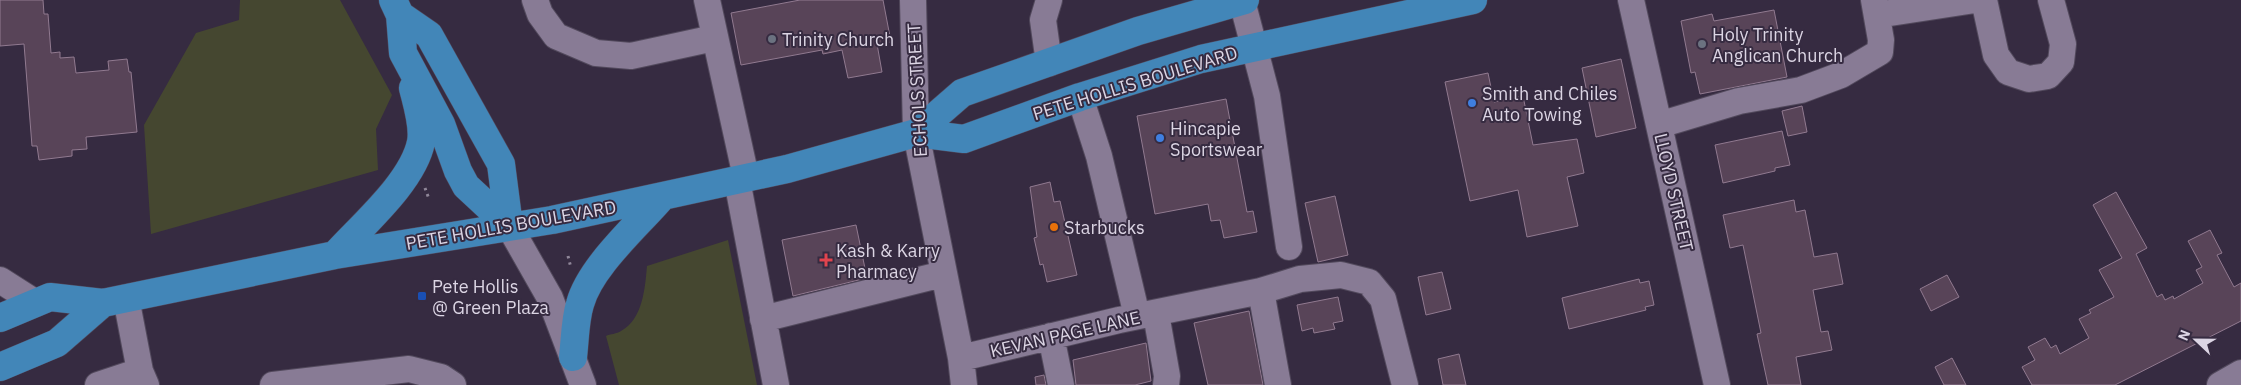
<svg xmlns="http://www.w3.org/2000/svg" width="2241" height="385" font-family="'IBM Plex Sans',sans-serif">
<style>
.green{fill:#454730}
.building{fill:#584458;stroke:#917a90}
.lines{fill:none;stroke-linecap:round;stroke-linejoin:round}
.minor-casing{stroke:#52495c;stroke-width:28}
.major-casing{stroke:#52495c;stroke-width:29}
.path{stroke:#8f8698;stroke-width:3;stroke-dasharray:2.5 4;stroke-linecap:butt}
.minor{stroke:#887b95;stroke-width:26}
.major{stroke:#4286b8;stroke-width:28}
.worship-dot{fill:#6b7280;stroke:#362b41;stroke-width:2}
.shop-dot{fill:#3f7fe0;stroke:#362b41;stroke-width:2}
.food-dot{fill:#e8710a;stroke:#362b41;stroke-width:2}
.health-dot{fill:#e0444e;stroke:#362b41;stroke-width:2}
.transit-dot{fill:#1a4fb4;stroke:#362b41;stroke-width:2}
.labels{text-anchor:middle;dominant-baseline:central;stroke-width:4;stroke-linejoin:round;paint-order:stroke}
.poi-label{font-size:18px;fill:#dcd5e4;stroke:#362b41;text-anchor:start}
.street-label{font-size:18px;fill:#dcd5e4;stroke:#362b41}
</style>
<rect width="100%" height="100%" fill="#362b41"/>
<path class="green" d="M240,0H340L392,95L376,129L378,170L151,234L144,125L196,33L239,20Z
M728,240L757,385H619L606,336C610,334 617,334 621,331C643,319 645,288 647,266Z"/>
<path class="building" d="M0,0H43L44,14H48L51,53L60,52V58L74,57L76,73L109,70L108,61L127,59L129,72H131L137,132L86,137L87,149L72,150V156L39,160L37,146H32L24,44L0,46Z
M800,0H883L891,42L877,44L882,72L848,78L842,50L823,54L822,50L741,65L731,13Z
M1774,10L1787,77L1700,94L1695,72L1691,73L1681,21L1712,14L1714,21Z
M1621,59L1636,128L1596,137L1582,68Z
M1488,73L1494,102L1523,96L1533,145L1577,139L1584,173L1567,177L1578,226L1527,237L1518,190L1470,201L1445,82Z
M1226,99L1247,212L1253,211L1257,232L1224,238L1220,220L1211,221L1208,204L1155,214L1137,116Z
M1802,106L1807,132L1788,136L1782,111Z
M1782,131L1790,165L1775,168V171L1723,183L1715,145Z
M1050,182L1054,202L1060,201L1077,275L1047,282L1043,264L1040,265L1034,238L1037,237L1030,187Z
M2116,192L2147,248L2136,254L2157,297L2162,294L2165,300L2173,296L2174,299L2203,283L2196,270L2202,267L2188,241L2210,230L2222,253L2217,255L2234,287L2241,283V321L2115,385H2032L2022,367L2035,360L2028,347L2045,338L2051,348L2056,345L2060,354L2089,338L2079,319L2091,313L2089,310L2114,297L2099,270L2122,258L2093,205Z
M1335,196L1348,255L1318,262L1305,203Z
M1794,200L1796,212L1805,210L1814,257L1837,253L1843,284L1813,290L1821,332L1828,331L1832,350L1796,357L1801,385H1768L1757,334L1761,333L1743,245L1730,248L1723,215Z
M856,225L867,278L793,296L782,240Z
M1442,272L1451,309L1426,315L1418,277Z
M1947,275L1959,297L1931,311L1920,289Z
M1639,279L1640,283L1649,281L1654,305L1645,307L1646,310L1569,329L1562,298Z
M1338,297L1343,321L1333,323L1335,329L1314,333L1313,328L1302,331L1297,305Z
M1249,311L1263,385H1208L1194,323Z
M1146,343L1151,381L1135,385H1076L1073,360Z
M1459,354L1466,385H1443L1438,359Z
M1952,358L1966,385H1944L1935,367Z
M1044,375L1046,385H1036L1035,377Z"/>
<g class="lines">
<g class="minor-casing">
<path id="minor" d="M535,0L540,14L556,36L596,53L631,56L714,38
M707,0L746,177
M913,0L916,133L961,358L964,385
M1049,0L1043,20L1049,63
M1631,0L1717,385
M1984,0L1996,55L2008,72L2029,79L2048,76L2061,62L2063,44L2051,0
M1242,1L1267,96L1289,247
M1877,15L1975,0
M1080,97L1099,156L1137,316
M1659,125L1739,101L1801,90L1841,75L1880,52L1881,40L1874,0
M737,180L776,385
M509,226L550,298L583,385
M0,280L36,303
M1261,291L1278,385
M126,298L140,371L146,385
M1156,314L1167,376L1166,385
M763,319L943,274
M1051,336L1061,385
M961,358L1119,320L1261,291L1300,279L1341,275L1369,282L1383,299L1405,385
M98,385L140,371
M273,385L409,369L441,377L453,385
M2220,385L2241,373"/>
</g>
<g class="major-casing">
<path id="major" d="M393,0L400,15L403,53L441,124L458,171L466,186L509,226
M400,15L429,35L501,164L509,226
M916,133L962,93L1138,31L1245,0
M335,255C362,225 413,182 421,142C424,126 417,104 413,88
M0,318L50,297L103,303L335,255L552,220L787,169L916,133L964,139L1080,97L1201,59L1473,0
M573,357C575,340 575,320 580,304C590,267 636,227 661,198
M0,367L57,343L103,303"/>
</g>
<path class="path" d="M425,188L429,199
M568,256L571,268"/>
<use href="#minor" class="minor"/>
<use href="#major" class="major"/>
</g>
<g class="worship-dot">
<circle cx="772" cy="39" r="5"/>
<circle cx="1702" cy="44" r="5"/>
</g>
<g class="shop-dot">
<circle cx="1472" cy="103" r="5"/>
<circle cx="1160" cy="138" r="5"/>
</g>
<circle class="food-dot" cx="1054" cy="227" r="5"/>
<path class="health-dot" d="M823.5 252.5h5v5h5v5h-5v5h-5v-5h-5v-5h5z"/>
<rect class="transit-dot" x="417" y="291" width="10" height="10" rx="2.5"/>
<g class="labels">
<g class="poi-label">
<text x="1712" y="34">Holy Trinity<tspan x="1712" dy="21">Anglican Church</tspan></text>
<text x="782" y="39">Trinity Church</text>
<text x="1482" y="93">Smith and Chiles<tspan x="1482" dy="21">Auto Towing</tspan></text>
<text x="1170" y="128">Hincapie<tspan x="1170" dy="21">Sportswear</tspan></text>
<text x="1064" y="227">Starbucks</text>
<text x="836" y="250">Kash &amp; Karry<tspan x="836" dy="21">Pharmacy</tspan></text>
<text x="432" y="286">Pete Hollis<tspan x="432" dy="21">@ Green Plaza</tspan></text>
</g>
<g class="street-label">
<text transform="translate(1135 83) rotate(-17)">PETE HOLLIS BOULEVARD</text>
<text transform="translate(917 90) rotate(-93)">ECHOLS STREET</text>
<text transform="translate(1674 192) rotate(77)">LLOYD STREET</text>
<text transform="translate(511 225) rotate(-10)">PETE HOLLIS BOULEVARD</text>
<text transform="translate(1065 334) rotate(-13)">KEVAN PAGE LANE</text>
</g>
</g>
<g transform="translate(2196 340) rotate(292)" stroke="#362b41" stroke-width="4" paint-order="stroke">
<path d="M0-4L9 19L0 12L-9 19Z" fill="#dcd5e4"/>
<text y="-8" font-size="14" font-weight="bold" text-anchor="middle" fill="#dcd5e4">N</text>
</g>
</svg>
